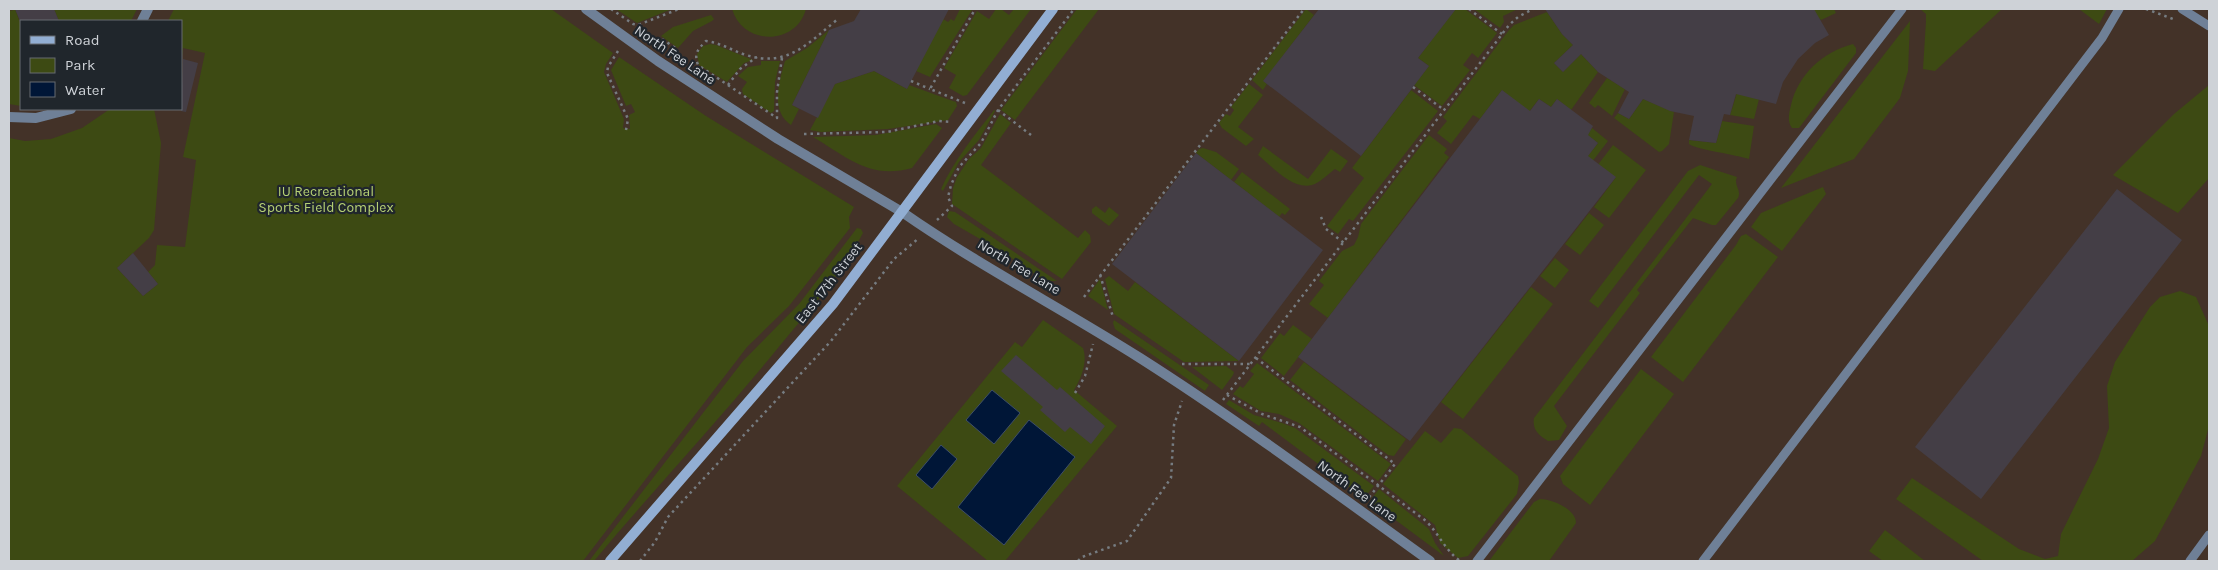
<svg xmlns="http://www.w3.org/2000/svg" width="2218" height="570" font-family="Karla,sans-serif">
<style>
.education{fill:#433228;fill-rule:evenodd}
.green{fill:#3d4a13}
.water{fill:#001637;stroke:#3e4e67}
.building{fill:#443e46}
.lines{fill:none;stroke-linecap:round;stroke-linejoin:round}
.path{stroke:#767c81;stroke-width:2.5;stroke-dasharray:2.5 4;stroke-linecap:butt}
.service{stroke:#6f8097;stroke-width:9}
.minor{stroke:#6f8097;stroke-width:10}
.tertiary{stroke:#6f8097;stroke-width:10}
.secondary{stroke:#92aed3;stroke-width:10}
.labels{text-anchor:middle;dominant-baseline:central;stroke-width:4.5;stroke-linejoin:round;paint-order:stroke}
.street-label{font-size:14px;fill:#ced2d7;stroke:#20262c}
.park-label{font-size:14px;fill:#b6d074;stroke:#20262c}
</style>
<rect width="100%" height="100%" fill="#293036"/>
<path class="education" d="M9,9H2209V561H9ZM21,21H181V109H21Z"/>
<path class="green" d="M9,9L11,11L15,9L21,25V106L9,104Z
M54,9H137L131,21H59Z
M174,9H551L613,53L606,64L604,72L624,119L623,128L630,129L629,115L635,112L631,104L626,106L611,70L619,57L706,116L854,207L849,217L850,228L789,306L747,347L583,561H9V138L25,141L51,139L82,128L110,109H154L161,143L154,230L149,238L117,268L143,296L158,284L148,272L155,265L157,245L185,247L196,160L183,157L205,53L183,48L181,66V21H168Z
M616,9H672L637,23Z
M732,9H806C796,46 743,46 732,9Z
M960,9L972,10L930,77L916,71L943,19L948,22L951,19L954,21Z
M996,9H1001L1009,15L1014,9H1031L967,95L963,96L949,88L956,75L944,68L977,11L989,19Z
M1077,9H1099L1015,120L1001,110Z
M1306,9L1314,15L1264,81L1267,84L1263,90L1252,80Z
M1449,9H1465L1497,33L1478,58L1472,53L1463,65L1470,70L1442,106L1414,85L1429,66L1418,58L1453,12Z
M1474,9H1518L1503,16L1504,22L1500,28Z
M1793,9H1834L1836,13L1821,20L1819,18L1784,14Z
M1920,9H2002L1935,71L1923,69L1926,21V14Z
M2079,9H2107L2099,24Z
M1547,12L1562,34L1573,45L1554,63L1563,72L1581,54L1598,72L1571,110L1557,99L1551,107L1539,99L1528,113L1502,90L1480,119L1473,115L1451,144L1437,133L1447,121L1443,117L1509,30L1514,25Z
M711,15L714,19L712,21L693,31L678,48L661,36L673,27Z
M1910,21L1908,71L1900,98L1854,159L1781,188Z
M829,30L792,105L799,109L791,125C770,111 779,82 785,61L807,48Z
M710,44L716,45L753,60L744,63L727,82L699,65L697,54L703,46Z
M1853,44L1856,48V53L1799,128H1792C1787,122 1789,113 1791,105C1798,75 1822,52 1853,44Z
M761,61H780L775,82L774,111L771,113L743,94L742,89L747,82L738,76L748,67L761,65Z
M1745,67L1765,75L1754,119L1730,115Z
M874,71L907,89L909,85L950,100L956,102L957,106L948,120L888,129L821,132L810,130L835,84Z
M1607,78L1625,89L1612,116L1598,105L1595,108L1589,103Z
M1249,84L1263,95L1238,127L1254,139L1246,146L1222,128L1219,123L1226,114L1230,116L1234,110L1231,107Z
M2209,85V178L2178,213L2113,175L2174,114Z
M1411,90L1438,111L1353,221L1349,219L1338,234L1327,226L1364,178L1352,168Z
M1643,99L1674,112L1669,144L1662,151L1659,152L1614,118L1618,113L1629,119Z
M994,110L995,111L979,140L959,162L943,191L941,189C954,160 975,135 994,110Z
M1000,114L1011,123L981,165L1078,238L1085,230L1090,235L1091,242L1062,279L952,204L953,188L957,177L969,159L981,148Z
M1722,121L1754,126L1749,159C1737,155 1695,149 1689,144V140L1716,143Z
M936,124L942,128L912,168C870,180 847,157 813,137L876,135Z
M1592,128L1608,141L1569,192L1586,158L1598,143L1587,135Z
M1429,135L1447,149L1444,153L1449,157L1328,318L1309,304L1324,285L1319,281L1342,251L1354,245L1358,237L1361,224Z
M1613,145L1646,170L1609,218L1594,207L1616,177L1574,196Z
M1263,146L1308,179L1331,149L1348,161L1340,172L1335,169C1328,174 1321,182 1312,185C1292,190 1272,166 1258,155Z
M1203,148L1216,152L1239,169L1231,180L1196,153L1199,149Z
M1700,165L1737,177C1733,185 1742,190 1738,198L1716,225H1712L1693,218L1637,290L1640,293L1554,406L1567,426L1559,440L1548,441C1539,435 1532,430 1534,418L1712,184L1699,175L1598,308L1589,301L1688,171Z
M1242,172L1290,209L1285,215L1282,213L1279,217L1234,182Z
M1823,187L1826,194L1782,251L1751,227L1761,213Z
M1096,206L1105,213L1109,207L1119,215L1109,226L1092,213V209Z
M949,211L955,212L1057,281H1045L1001,251L954,224L947,217Z
M1589,213L1604,225L1580,255L1565,244Z
M857,228L861,229L863,233C843,272 811,308 782,343C722,417 656,487 594,561H589L743,361L799,304Z
M1746,234L1778,257L1683,382L1651,357L1736,245L1741,236Z
M1555,258L1569,270L1555,288L1540,276Z
M1109,276L1128,291L1135,282L1239,361L1184,362L1114,314L1105,279Z
M1100,279L1108,310L1088,296Z
M1531,287L1553,304L1463,419L1441,402Z
M2180,291L2196,297L2209,326V426L2201,456L2155,541L2132,561H1983L1896,499L1912,478L2019,549L2045,559L2058,556L2061,534L2098,459L2109,428L2107,386L2115,362L2150,307L2160,297Z
M1043,320L1083,348C1088,362 1081,379 1074,390L1117,426L1005,561H988L897,486L1015,342L1022,347Z
M1114,320L1209,385L1205,391L1115,329L1113,323Z
M1293,325L1312,339L1284,376L1261,358L1280,333L1284,336Z
M1304,362L1406,439L1394,456L1388,455L1290,380Z
M1257,363L1391,464L1378,481L1299,423L1279,414L1261,411L1233,394L1240,386L1243,388L1254,374L1250,371Z
M1226,366L1234,372L1233,375L1222,390L1192,367Z
M1641,369L1674,394L1590,505L1563,484L1560,476Z
M1229,400L1254,415L1282,423L1295,428L1374,486L1364,498L1262,422L1259,426L1226,404Z
M1454,428L1461,429L1518,476L1519,482L1517,494L1468,556L1458,558L1440,543L1435,525L1383,484L1425,431L1441,443Z
M1379,489L1429,529L1435,543L1444,556L1370,501Z
M1540,499C1552,499 1576,509 1576,523L1549,561H1489L1534,502Z
M1885,530L1925,561H1883L1869,551Z"/>
<path class="water" d="M992,390L1020,413L994,444L966,420Z
M1029,420L1075,457L1004,545L958,507Z
M941,445L957,459L932,489L916,475Z"/>
<path class="building" d="M15,9H54L59,21H20Z
M861,9H949L907,89L874,71L835,84L818,118L792,105L829,30L854,21Z
M1319,9H1456L1418,58L1429,66L1361,156L1263,81Z
M1545,9H1814L1829,35L1815,43L1798,59L1783,82L1776,104L1736,94L1730,115L1724,114L1716,143L1689,140L1694,116L1670,111L1643,99L1629,119L1618,113L1629,92L1598,72L1581,54L1563,72L1554,63L1573,45L1562,34Z
M183,59L198,63L186,112L181,111Z
M1502,90L1530,111L1539,99L1551,107L1557,99L1593,126L1588,135L1598,143L1588,156L1616,177L1410,441L1298,357Z
M1196,153L1323,250L1239,361L1112,264Z
M2117,189L2182,240L1981,499L1915,447Z
M133,253L158,284L143,296L117,268Z
M1016,355L1057,390L1060,387L1105,426L1091,444L1070,427L1065,432L1040,410L1043,407L1001,371Z"/>
<g class="lines">
<path class="path" d="M611,9L633,24L638,25L679,9
M1469,9L1502,34
M2146,9L2173,19
M662,39L677,49
M618,51L608,67L607,73L628,119L626,130
M782,58L777,92V118L698,65C694,54 697,50 706,41C721,43 731,50 746,55C788,68 808,43 838,19
M911,81L930,89
M728,85L740,69L757,57
M1413,87L1444,110
M965,103L930,89L974,11L972,9
M998,110L1031,135
M804,134L887,132L939,121L951,122
M1321,217L1326,229L1344,243
M937,220L952,206L948,197L951,185L959,167L981,143L998,110L1074,9
M1100,275L1113,317
M1084,297L1304,9
M1256,358L1395,464L1367,500
M1182,364H1251
M1075,393L1085,376L1093,344
M1227,395L1262,414L1300,427L1426,521C1439,534 1445,550 1460,561
M1223,400L1509,25L1518,17L1533,9
M640,561L655,542L668,517L831,341L894,259L919,238
M1078,561L1082,557L1127,541L1171,478L1174,425L1182,401"/>
<path class="service" d="M2182,9L2209,26
M1477,561L1902,9
M1703,561L2102,38L2119,9
M2190,561L2209,535"/>
<path class="minor" d="M586,9L658,61L778,139L902,212
M142,21L148,9
M9,117L36,118L71,109"/>
<path class="tertiary" d="M902,212C978,265 1061,308 1140,358C1239,421 1334,492 1430,561"/>
<path class="secondary" d="M610,561L833,304L1053,9"/>
</g>
<g class="labels">
<g class="street-label">
<text transform="translate(675 55) rotate(34)">North Fee Lane</text>
<text transform="translate(1019 267) rotate(31)">North Fee Lane</text>
<text transform="translate(829 283) rotate(-52)">East 17th Street</text>
<text transform="translate(1357 491) rotate(36)">North Fee Lane</text>
</g>
<g class="park-label">
<text x="326" y="191">IU Recreational<tspan x="326" dy="16">Sports Field Complex</tspan></text>
</g>
</g>
<rect width="2218" height="570" fill="none" stroke="#ced2d7" stroke-width="20"/>
<rect x="20" y="20" width="162" height="90" fill="#20262c" stroke="#666b70"/>
<rect x="30" y="36" width="25" height="8" fill="#92aed3" stroke="#666b70"/>
<text x="65" y="45" font-size="15" fill="#ced2d7">Road</text>
<rect x="30" y="58" width="25" height="15" fill="#3d4a13" stroke="#666b70"/>
<text x="65" y="70" font-size="15" fill="#ced2d7">Park</text>
<rect x="30" y="82" width="25" height="15" fill="#001637" stroke="#666b70"/>
<text x="65" y="95" font-size="15" fill="#ced2d7">Water</text>
</svg>
